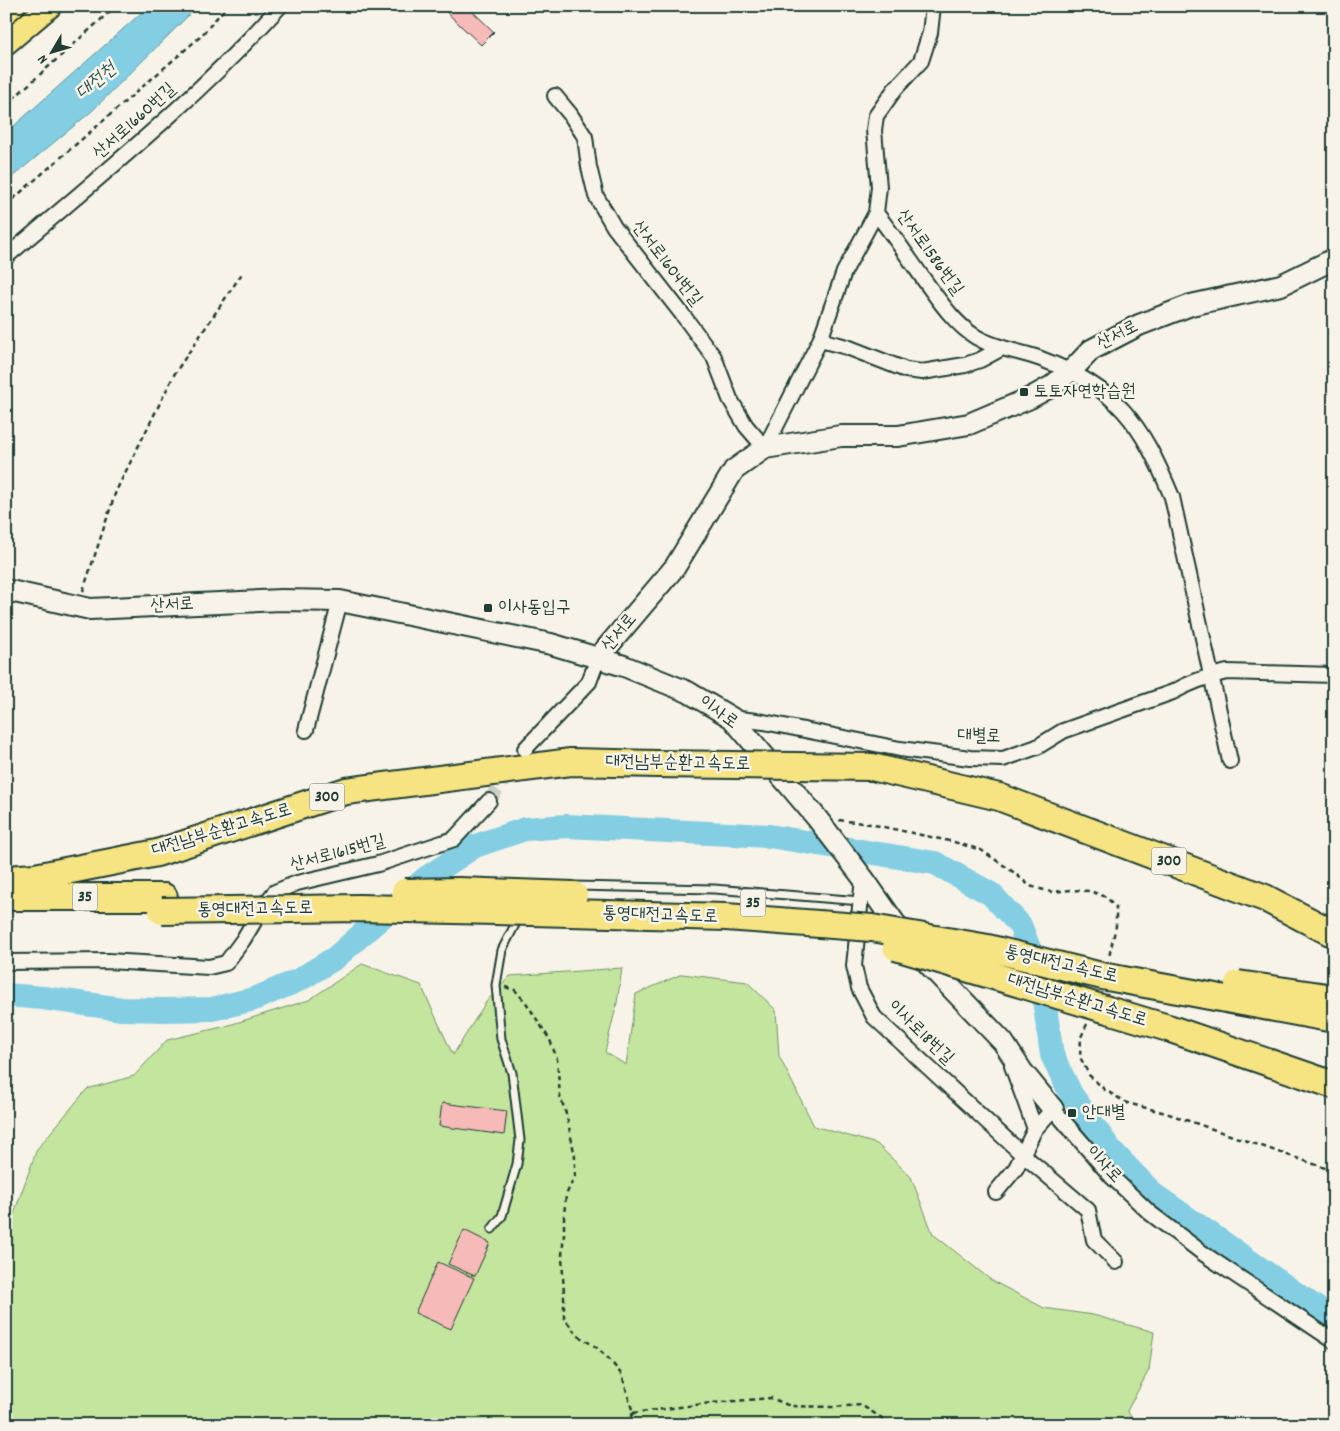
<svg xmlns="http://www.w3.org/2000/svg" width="1340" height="1431" font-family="Dekko,'Poor Story',sans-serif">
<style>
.green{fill:#c4e59e;stroke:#729169}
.water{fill:#84cee4;stroke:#5c949e}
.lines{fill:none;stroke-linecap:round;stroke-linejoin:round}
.river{stroke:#84cee4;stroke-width:24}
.building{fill:#f6bab8;stroke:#1f3d34}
.street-tunnel{stroke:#cccfc4;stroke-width:14;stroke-dasharray:14 7;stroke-linecap:butt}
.lane-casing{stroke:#1f3d34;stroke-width:11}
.street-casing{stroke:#1f3d34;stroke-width:18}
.secondary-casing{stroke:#1f3d34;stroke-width:24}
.primary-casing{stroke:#1f3d34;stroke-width:26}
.highway-casing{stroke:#1f3d34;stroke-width:30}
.path{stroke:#1f3d34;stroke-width:2.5;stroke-dasharray:5 4;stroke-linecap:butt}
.lane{stroke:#f7f3e8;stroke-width:7}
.street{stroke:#f7f3e8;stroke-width:14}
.secondary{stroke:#f7f3e8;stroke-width:20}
.primary{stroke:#f6e381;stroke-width:22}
.highway{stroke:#f6e381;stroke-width:26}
.highway-bridge-casing{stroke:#1f3d34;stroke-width:30;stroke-linecap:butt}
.highway-bridge{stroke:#f6e381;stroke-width:26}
.poi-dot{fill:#1f3d34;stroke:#f7f3e8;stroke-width:2}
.labels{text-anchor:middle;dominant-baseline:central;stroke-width:5;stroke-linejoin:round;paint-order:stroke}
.shield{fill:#f7f3e8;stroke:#60746a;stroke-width:1}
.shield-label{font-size:16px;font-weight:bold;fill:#1f3d34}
.street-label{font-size:18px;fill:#1f3d34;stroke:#f7f3e8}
.poi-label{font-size:18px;fill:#1f3d34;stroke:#f7f3e8;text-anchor:start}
.water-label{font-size:19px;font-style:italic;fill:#335a57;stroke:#f7f3e8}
</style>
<rect width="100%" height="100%" fill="#f7f3e8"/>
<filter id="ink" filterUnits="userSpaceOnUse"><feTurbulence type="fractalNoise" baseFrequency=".02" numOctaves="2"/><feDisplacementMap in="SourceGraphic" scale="10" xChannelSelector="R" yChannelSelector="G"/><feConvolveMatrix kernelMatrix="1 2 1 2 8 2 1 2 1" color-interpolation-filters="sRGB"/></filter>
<g filter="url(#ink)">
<path class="green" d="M362,964L421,985L453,1055L486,1002L510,976L622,968L617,1003L605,1052L626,1065L636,994L682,974L747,982L776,1010L779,1056L814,1126L877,1144L911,1177L933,1234L991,1280L1044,1308L1093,1315L1154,1332L1149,1370L1127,1411L1137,1425H6V1236L37,1149L87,1089L134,1076L167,1040L226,1026L309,1000Z"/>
<path class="water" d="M149,6H198L92,111L6,182V133Z"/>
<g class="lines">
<path class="river" d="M6,995L43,998L122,1009L164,1010L212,1009L254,999L299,980L335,958L426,878L475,846L525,829L566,826L769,836L935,863L991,894L1020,925L1041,979L1052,1055L1071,1094L1110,1149L1153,1194L1334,1320"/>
</g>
<path class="building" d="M440,6H467L494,32L481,45Z
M442,1103L507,1111L504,1135L439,1126Z
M464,1230L490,1243L475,1276L448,1264Z
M438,1262L474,1278L451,1329L415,1313Z"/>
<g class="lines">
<path class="street-tunnel" d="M489,801L511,769"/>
<g class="lane-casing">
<path id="lane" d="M575,886L714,889L861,901
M492,1229L502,1216L517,1164L520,1140L512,1073L501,1039L496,985L502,950L519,917"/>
</g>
<g class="street-casing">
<path id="street" d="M933,6L930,33L921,61L895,89L876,116L874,130L879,187L876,213C894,236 910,260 927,284C941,303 955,324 976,337C996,349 1019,351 1041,359C1117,387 1142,424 1172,497L1230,761
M555,96L570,114L585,137L589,167L596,196L614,227L682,314L714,357L730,399L746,426L765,448L820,340L844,272L876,213
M6,257C100,176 197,99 280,6
M820,340L847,347L906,370L922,372L965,365L980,360L1002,348
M732,718L764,722L900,749L970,758L1003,759L1037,747L1063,731L1173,692C1191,682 1208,676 1227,672L1334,675
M306,730L340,601
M525,749L589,682L598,658
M863,878L854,966L859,988L874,1017L1022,1154L1088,1210L1094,1240L1116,1262
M6,962L108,961L209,967L226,963L243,940L264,905L275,892L297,883L378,864L454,839L489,801
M1012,1066L1035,1129
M996,1192L1016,1168L1035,1129L1053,1109L1112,1177L1150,1213L1204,1254L1334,1341"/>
</g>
<g class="secondary-casing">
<path id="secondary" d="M6,590L90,609L281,600L340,601L551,644L598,658L675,567L734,470L765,448L841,436H898L969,424L1030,398L1052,386L1075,367L1091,350L1139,325L1191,305L1281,285L1334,259
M598,658L624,666L688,692L732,718L816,817L863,878L911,946L1003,1042L1022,1071L1053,1109"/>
</g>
<g class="primary-casing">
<path id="primary" d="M6,12L13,6
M6,43L50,6"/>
</g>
<g class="highway-casing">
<path id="highway" d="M999,797L1265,898L1334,934
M6,879L35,877L157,853L346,791L571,762L657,764
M6,897H164
M1108,1010L1168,1028L1334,1085"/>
</g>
<path class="path" d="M6,105L116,6
M6,205L201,36L227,6
M83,591L116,491L175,373L243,272
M839,820L870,824L954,842L981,850L1012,871L1030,886L1051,892L1072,890L1090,891L1106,897L1116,907V926L1109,957
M505,987L515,990L527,1004L550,1040L557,1059L560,1096L567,1117L575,1157V1176L566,1195L564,1215V1234L562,1255L564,1295V1318L577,1335L596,1347L609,1359L622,1375L633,1413L626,1425
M1087,1024L1081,1037L1080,1057L1089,1075L1105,1090L1127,1103L1166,1113L1334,1171
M633,1413L711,1403L771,1398L790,1406L833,1407L861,1405L893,1425"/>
<use href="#lane" class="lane"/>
<use href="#street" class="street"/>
<use href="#secondary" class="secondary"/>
<use href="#primary" class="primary"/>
<use href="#highway" class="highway"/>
<g class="highway-bridge-casing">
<path id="highway-bridge" d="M657,764L872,767L999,797
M405,892L459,891L574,895
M162,911L359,908L453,910L726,917L872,928L988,948L1102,976L1334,1019
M896,947L1108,1010
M1238,984L1334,998"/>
</g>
<use href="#highway-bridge" class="highway-bridge"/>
</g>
</g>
<g class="poi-dot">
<rect x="1019" y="387" width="10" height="10" rx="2.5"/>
<rect x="483" y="603" width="10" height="10" rx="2.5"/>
<rect x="1067" y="1108" width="10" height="10" rx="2.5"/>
</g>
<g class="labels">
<g class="shield">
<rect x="309.5" y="783.5" width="35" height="27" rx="4"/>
<rect x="1151.5" y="847.5" width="35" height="27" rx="4"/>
<rect x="72.5" y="883.5" width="25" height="27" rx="4"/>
<rect x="740.5" y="889.5" width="25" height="27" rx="4"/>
</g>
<g class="shield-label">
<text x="327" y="797">300</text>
<text x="1169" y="861">300</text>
<text x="85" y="897">35</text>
<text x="753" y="903">35</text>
</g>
<g class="street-label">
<text transform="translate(135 122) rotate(-42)">산서로1660번길</text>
<text transform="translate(929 253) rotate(54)">산서로1586번길</text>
<text transform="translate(666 264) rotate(52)">산서로1604번길</text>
<text transform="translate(1118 336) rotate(-27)">산서로</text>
<text transform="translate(172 606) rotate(-3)">산서로</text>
<text transform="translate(620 633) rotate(-50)">산서로</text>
<text transform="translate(718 713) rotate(36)">이사로</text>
<text transform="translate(979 737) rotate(2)">대별로</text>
<text transform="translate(678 764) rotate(1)">대전남부순환고속도로</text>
<text transform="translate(222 831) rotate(-17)">대전남부순환고속도로</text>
<text transform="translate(338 854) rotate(-15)">산서로1615번길</text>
<text transform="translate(255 910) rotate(-1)">통영대전고속도로</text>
<text transform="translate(660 916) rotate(2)">통영대전고속도로</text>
<text transform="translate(1061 965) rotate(13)">통영대전고속도로</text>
<text transform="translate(1077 1001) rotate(17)">대전남부순환고속도로</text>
<text transform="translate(920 1033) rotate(44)">이사로18번길</text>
<text transform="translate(1103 1165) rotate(47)">이사로</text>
</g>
<g class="poi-label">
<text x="1034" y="392">토토자연학습원</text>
<text x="498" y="608">이사동입구</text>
<text x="1082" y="1113">안대별</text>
</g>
<g class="water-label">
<text transform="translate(97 82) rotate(-40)">대전천</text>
</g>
</g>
<rect width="1340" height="1431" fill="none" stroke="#f7f3e8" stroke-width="25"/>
<rect x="12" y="12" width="1315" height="1406" fill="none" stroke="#1f3d34" stroke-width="2" filter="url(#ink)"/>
<g transform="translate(52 52) rotate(232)" stroke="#f7f3e8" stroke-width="4" paint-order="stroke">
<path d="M0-4L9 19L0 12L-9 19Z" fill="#1f3d34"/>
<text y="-8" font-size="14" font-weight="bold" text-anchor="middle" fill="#1f3d34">N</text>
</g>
</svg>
